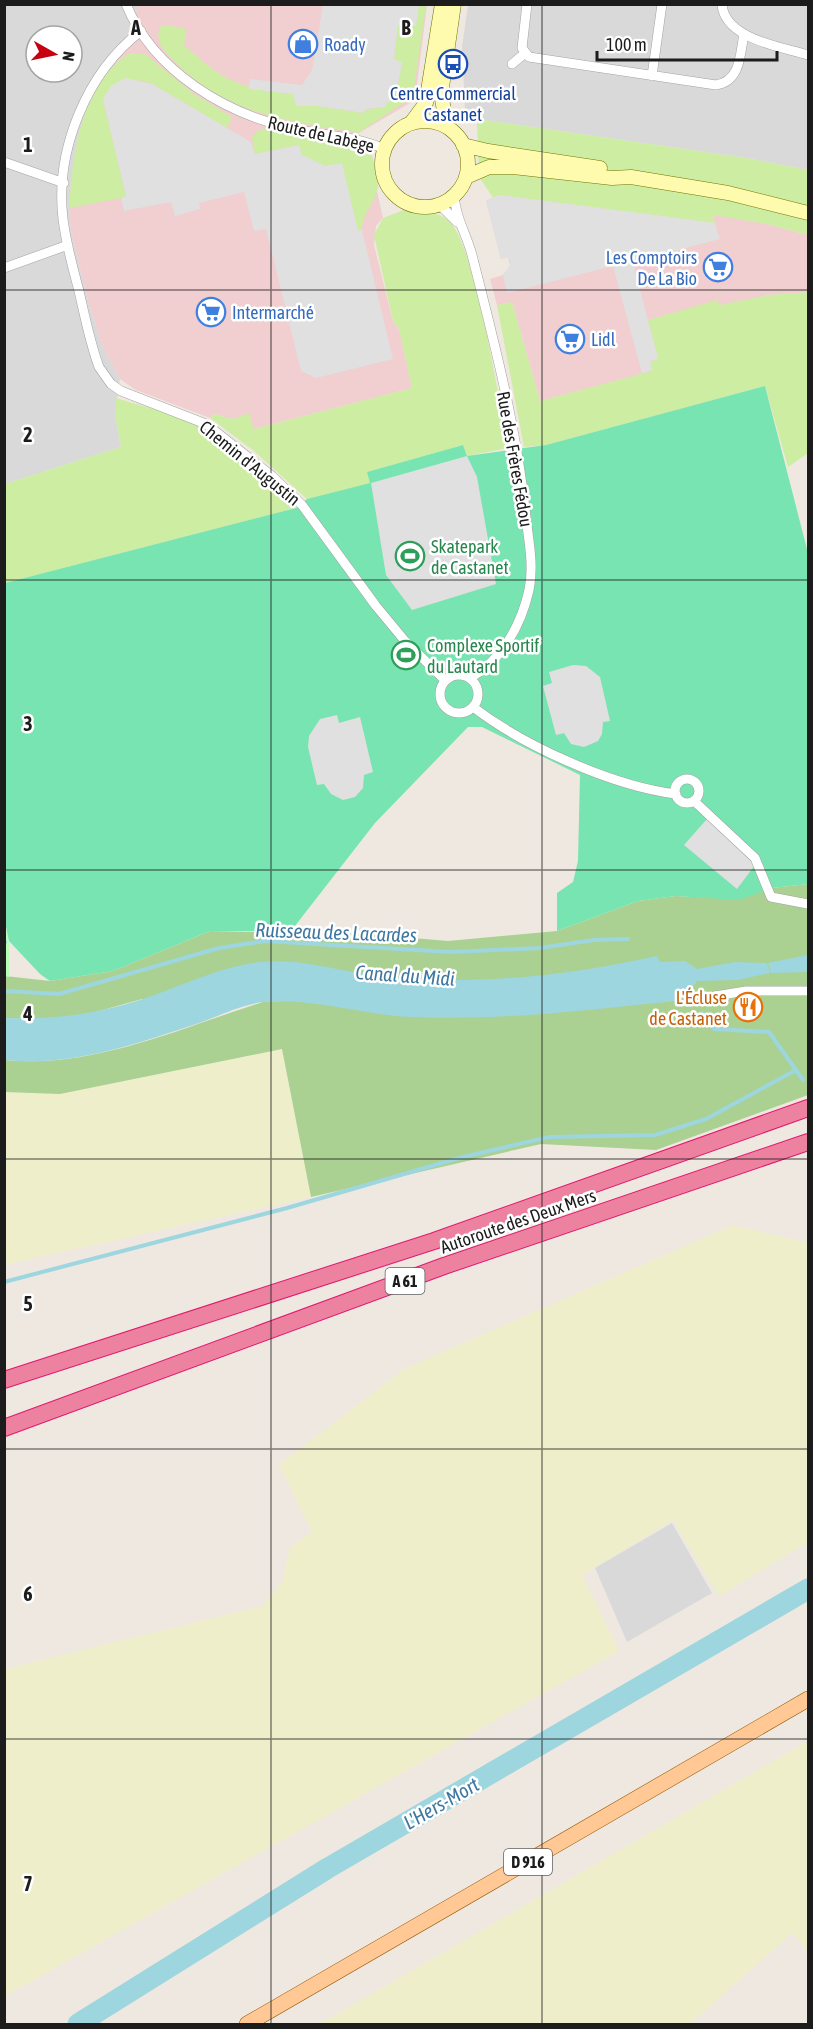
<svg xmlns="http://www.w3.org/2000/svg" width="813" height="2029" font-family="'Asap Condensed',sans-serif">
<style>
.residential{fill:#dad9d9;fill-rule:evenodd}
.commercial{fill:#f1cecf}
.farmland{fill:#efeeca}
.grass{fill:#cdeda2}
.forest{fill:#aad192}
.park{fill:#b9fdb9}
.pitch{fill:#78e4b1}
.parking{fill:#e0e0e0}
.water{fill:#9dd6df}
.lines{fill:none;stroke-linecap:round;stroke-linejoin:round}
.stream{stroke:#9dd6df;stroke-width:4}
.river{stroke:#9dd6df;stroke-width:21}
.street-casing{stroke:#a3a3a3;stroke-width:10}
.secondary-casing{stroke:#737500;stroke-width:15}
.primary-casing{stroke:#935600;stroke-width:16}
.highway-casing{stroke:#e2186f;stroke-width:18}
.street{stroke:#fff;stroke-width:9}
.secondary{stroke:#fefbaf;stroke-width:14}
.primary{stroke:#ffc894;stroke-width:15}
.highway{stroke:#ec829f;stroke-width:16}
.grid{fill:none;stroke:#1c1c1c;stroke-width:1.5;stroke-opacity:0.55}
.labels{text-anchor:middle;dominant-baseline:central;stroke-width:5;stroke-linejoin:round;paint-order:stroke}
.shield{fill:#fff;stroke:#606060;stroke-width:1.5}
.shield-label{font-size:16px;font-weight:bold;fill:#1c1c1c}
.shop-label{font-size:18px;fill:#366cbe;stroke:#fff;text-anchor:start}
.transit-label{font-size:18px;fill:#164399;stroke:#fff}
.street-label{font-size:18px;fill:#1c1c1c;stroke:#fff}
.leisure-label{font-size:18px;fill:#27864d;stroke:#fff;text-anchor:start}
.food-label{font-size:18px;fill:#c56008;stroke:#fff;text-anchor:end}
.water-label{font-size:20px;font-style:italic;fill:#3e78a1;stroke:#fff}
.grid-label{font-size:20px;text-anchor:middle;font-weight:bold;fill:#1c1c1c;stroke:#fff;stroke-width:5;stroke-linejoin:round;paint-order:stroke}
</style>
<rect width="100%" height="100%" fill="#eee8e0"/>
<path class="residential" d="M5,5H139L119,59L95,89L78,136L69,208L71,231L88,300L102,345L120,379L115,415L121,447L5,484ZM36,36H72V72H36Z
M468,5H808V170L746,158L477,119L465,109L462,47Z
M672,1523L712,1593L627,1642L595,1568Z"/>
<path class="commercial" d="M139,5H427L415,100L359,133L356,145L372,156L378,182L377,191L383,218L376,226L374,245L393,321L399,329L412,388L254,429L242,416L233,419L213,414L210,418L136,390L120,379L102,345L88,300L71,231L69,208L78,136L95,89L119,59Z
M498,195L715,223L713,214L767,224L808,235V292L769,295L718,306L717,301L649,320L658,359L653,371L540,401L512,302L497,305L490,279L503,275L510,266L508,257L501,259L486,201Z"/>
<path class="farmland" d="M282,1049L311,1197L7,1264L5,1258V1092L60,1094Z
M733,1225L808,1243V1542L719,1596L673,1520L582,1575L619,1651L5,1996V1669L262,1606L282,1582L290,1548L312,1532L279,1465L404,1369Z
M808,1741V1951L792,1933L690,2024H320Z"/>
<path class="grass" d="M419,5H426L413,97L358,133C287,121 229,115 175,62C165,51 154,43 160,27L167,25L186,29L184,45C226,83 237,87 294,94L296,106H317L363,113L365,109H373L396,94L402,63L394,60L398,25L415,26Z
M130,53L145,54L194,94L232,117L227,128L152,84L140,80L103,99L126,197L69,208C73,155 80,84 130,53Z
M477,119L746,158L808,170V235L767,224L713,215L715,223L498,195L494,199L479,177Z
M260,129L356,145L372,156C374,165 379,176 378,185C377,202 362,212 362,230L358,231L325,166L302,155L299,145L255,154L252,137Z
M404,210C417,213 438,211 448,220C475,242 500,407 508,448L467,456L463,445L367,472L371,483L307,499L254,451L210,418L213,414L233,419L249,413L254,429L412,388L399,329L393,321L374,235L383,218Z
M808,292V453L788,467L765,386L546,445L524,447L497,305L512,302L540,401L652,371L650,362L658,359L648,320L717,300L719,305L769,295Z
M116,398C138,405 161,410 183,419C224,435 266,477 296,508L5,583V484L121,447L115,415Z"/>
<path class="forest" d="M808,884V1095L656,1150L541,1144L311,1197L282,1049L60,1094L5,1092V1060C93,1069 180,1028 263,1002H285L142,999L85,1015L34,1020L5,1018V976L50,981L113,971L210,931L367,934L448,941L557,931L638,901L676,896L739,899L772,888Z"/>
<path class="park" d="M4,922L9,941V977L5,976Z"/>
<path class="pitch" d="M765,386L808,553V884L772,888L739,900L676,896L638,901L557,931V893L573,882L578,861L580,775L482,727H468L375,823L291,931H210L113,971L50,981L40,974L9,941L5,922V583L296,508L307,499L370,483L367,472L463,445L467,456L546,445Z"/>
<path class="parking" d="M323,5H419L416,26L398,25L394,59L402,62L398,85L396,94L384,107L365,109L364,113L317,106H296L293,94L249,89L250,79L302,85L312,70Z
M125,78L152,84L251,142L255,154L299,145L302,155L325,166L342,163L358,231L362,230L393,359L316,378L301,371L266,229L254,231L244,192L199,203L200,209L175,216L171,202L124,211L121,198L126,196L103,99L111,86Z
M498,195L715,223L720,239L633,262L658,359L650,361L652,370L642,373L613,266L507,293L503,275L510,266V261L508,257L501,259L486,201Z
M467,456L477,477L496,584L412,610L386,575L371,483Z
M573,665L586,666L600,677L610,721L603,722L602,734L598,741L584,747L571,744L564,733L556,735L543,686L552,683L549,672Z
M337,715L339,723L360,717L373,772L364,775L363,788L355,797L343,800L331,794L324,784L317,785L308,747L309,736L320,719Z
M707,819L755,865L737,889L684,845Z"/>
<path class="water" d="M808,955V972L771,973L768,963Z
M657,956L660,962L685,961L697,969L735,962L767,963L770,973L738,980L697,981L686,997L675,1001C587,1010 500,1021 412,1017C367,1015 306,997 264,1002C242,1004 219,1016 199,1023C136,1044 72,1067 5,1060V1018C52,1020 97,1014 143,999C182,986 219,967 260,962C306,957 350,975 395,978C489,984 565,976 657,956Z"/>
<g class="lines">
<path class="stream" d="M4,941L5,942
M4,991L59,994L219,948L265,941L451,952L540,948L594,940L628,939
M703,1013L714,1029L769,1032L803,1080
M4,1282L287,1208L459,1158L549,1137L655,1135L706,1119L796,1070"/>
<path class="river" d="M78,2024L328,1868L808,1589"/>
<g class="street-casing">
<path id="street" d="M126,4C154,72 226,114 294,129C325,136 356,136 384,149
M527,4L522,48L529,57L716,85C741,81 740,54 744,34
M722,4C724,39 782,47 808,55
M141,31C86,73 55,151 63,219C66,244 73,268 79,291C85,317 90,343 99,367L111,384L121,391L206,424L272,476L302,505L376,606L405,641L445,680
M512,64L524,54
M652,76L662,4
M4,162L64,183
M454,195C456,219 466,233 472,255C494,341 517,429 526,518C529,542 534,567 529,590C521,626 501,661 470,678
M440,205L457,222
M4,268L68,245
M440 694a19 19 0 1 1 38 0a19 19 0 1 1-38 0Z
M473,707C524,746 612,786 676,794
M675 791a12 12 0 1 1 24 0a12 12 0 1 1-24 0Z
M694,801L755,858L771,897L808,904
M709,997L746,991H808"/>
</g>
<g class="secondary-casing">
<path id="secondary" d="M382 164a43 43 0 1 1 86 0a43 43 0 1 1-86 0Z
M411,123L426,103L442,4
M447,126L441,94L454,4
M463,145L488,151L600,168
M466,177L489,167H513L612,178L631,177L728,193L808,213"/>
</g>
<g class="primary-casing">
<path id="primary" d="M247,2024L808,1699"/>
</g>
<g class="highway-casing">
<path id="highway" d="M4,1380L434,1241L808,1108
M4,1428L444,1266L808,1142"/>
</g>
<use href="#street" class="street"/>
<use href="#secondary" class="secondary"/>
<use href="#primary" class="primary"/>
<use href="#highway" class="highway"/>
</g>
<path class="grid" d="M271,4V2024M542,4V2024M4,290H808M4,580H808M4,870H808M4,1159H808M4,1449H808M4,1739H808"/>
<defs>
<g id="shop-ring" transform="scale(1.5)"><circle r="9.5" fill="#fff" stroke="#3f7fe0" stroke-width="1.5"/><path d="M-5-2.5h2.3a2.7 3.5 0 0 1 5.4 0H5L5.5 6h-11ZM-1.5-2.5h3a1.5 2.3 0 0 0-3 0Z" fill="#3f7fe0"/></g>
<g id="bus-ring" transform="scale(1.5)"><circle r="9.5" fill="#fff" stroke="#1a4fb4" stroke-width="1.5"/><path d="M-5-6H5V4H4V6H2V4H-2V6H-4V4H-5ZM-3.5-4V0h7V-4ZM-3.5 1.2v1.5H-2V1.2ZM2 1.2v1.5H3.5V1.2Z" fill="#1a4fb4"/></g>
<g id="supermarket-ring" transform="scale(1.5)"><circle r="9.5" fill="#fff" stroke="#3f7fe0" stroke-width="1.5"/><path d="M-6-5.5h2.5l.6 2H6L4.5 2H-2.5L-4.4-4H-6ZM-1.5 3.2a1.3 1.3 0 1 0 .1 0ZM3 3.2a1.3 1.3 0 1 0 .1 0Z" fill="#3f7fe0"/></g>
<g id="stadium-ring" transform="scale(1.5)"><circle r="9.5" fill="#fff" stroke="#2e9e5b" stroke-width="1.5"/><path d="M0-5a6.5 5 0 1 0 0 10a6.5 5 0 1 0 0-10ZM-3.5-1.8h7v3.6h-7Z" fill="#2e9e5b"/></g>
<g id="restaurant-ring" transform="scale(1.5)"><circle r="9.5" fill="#fff" stroke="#e8710a" stroke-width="1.5"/><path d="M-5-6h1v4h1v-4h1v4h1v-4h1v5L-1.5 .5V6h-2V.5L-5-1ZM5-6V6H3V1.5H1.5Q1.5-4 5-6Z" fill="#e8710a"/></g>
</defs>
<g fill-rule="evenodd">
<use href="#shop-ring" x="303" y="44"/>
<use href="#bus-ring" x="453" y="64"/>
<use href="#supermarket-ring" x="718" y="267"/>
<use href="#supermarket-ring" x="211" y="312"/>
<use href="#supermarket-ring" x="570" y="339"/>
<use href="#stadium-ring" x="410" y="556"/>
<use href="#stadium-ring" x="406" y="655"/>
<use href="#restaurant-ring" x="748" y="1007"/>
</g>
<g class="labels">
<g class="shield">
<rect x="385.5" y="1268" width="39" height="26" rx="4.5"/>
<rect x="504" y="1849" width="48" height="26" rx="4.5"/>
</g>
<g class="shield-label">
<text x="405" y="1281">A 61</text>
<text x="528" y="1862">D 916</text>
</g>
<g class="shop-label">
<text x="324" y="44">Roady</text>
<text x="697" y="257" text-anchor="end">Les Comptoirs<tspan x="697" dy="21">De La Bio</tspan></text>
<text x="232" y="312">Intermarché</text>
<text x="591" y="339">Lidl</text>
</g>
<g class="transit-label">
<text x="453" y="93">Centre Commercial<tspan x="453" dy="21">Castanet</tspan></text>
</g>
<g class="street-label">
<text transform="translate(321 134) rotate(13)">Route de Labège</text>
<text transform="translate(515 459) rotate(80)">Rue des Frères Fédou</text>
<text transform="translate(250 463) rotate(39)">Chemin d'Augustin</text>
<text transform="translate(518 1221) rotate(-19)">Autoroute des Deux Mers</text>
</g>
<g class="leisure-label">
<text x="431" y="546">Skatepark<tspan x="431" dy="21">de Castanet</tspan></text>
<text x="427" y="645">Complexe Sportif<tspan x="427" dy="21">du Lautard</tspan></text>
</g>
<g class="food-label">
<text x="727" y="997">L'Écluse<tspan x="727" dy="21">de Castanet</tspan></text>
</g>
<g class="water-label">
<text transform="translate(336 932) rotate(2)">Ruisseau des Lacardes</text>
<text transform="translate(405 975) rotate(4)">Canal du Midi</text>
<text transform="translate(441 1803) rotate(-30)">L'Hers-Mort</text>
</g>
</g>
<g class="grid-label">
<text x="136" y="35">A</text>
<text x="406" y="35">B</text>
<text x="28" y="152">1</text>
<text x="28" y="442">2</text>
<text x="28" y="731">3</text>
<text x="28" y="1021">4</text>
<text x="28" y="1311">5</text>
<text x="28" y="1601">6</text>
<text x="28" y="1891">7</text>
</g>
<rect width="813" height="2029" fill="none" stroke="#1c1c1c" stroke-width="12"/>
<g transform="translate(54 54) rotate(99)"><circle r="28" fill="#ffffff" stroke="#a4a4a4" stroke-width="1.5"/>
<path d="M0-4.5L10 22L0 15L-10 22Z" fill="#c70011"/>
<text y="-9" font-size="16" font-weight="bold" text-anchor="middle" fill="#1c1c1c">N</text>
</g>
<path d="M597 51v9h180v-9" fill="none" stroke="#1c1c1c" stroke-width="3"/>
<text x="606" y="51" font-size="18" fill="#1c1c1c" stroke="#ffffff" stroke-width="4.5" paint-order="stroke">100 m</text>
</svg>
